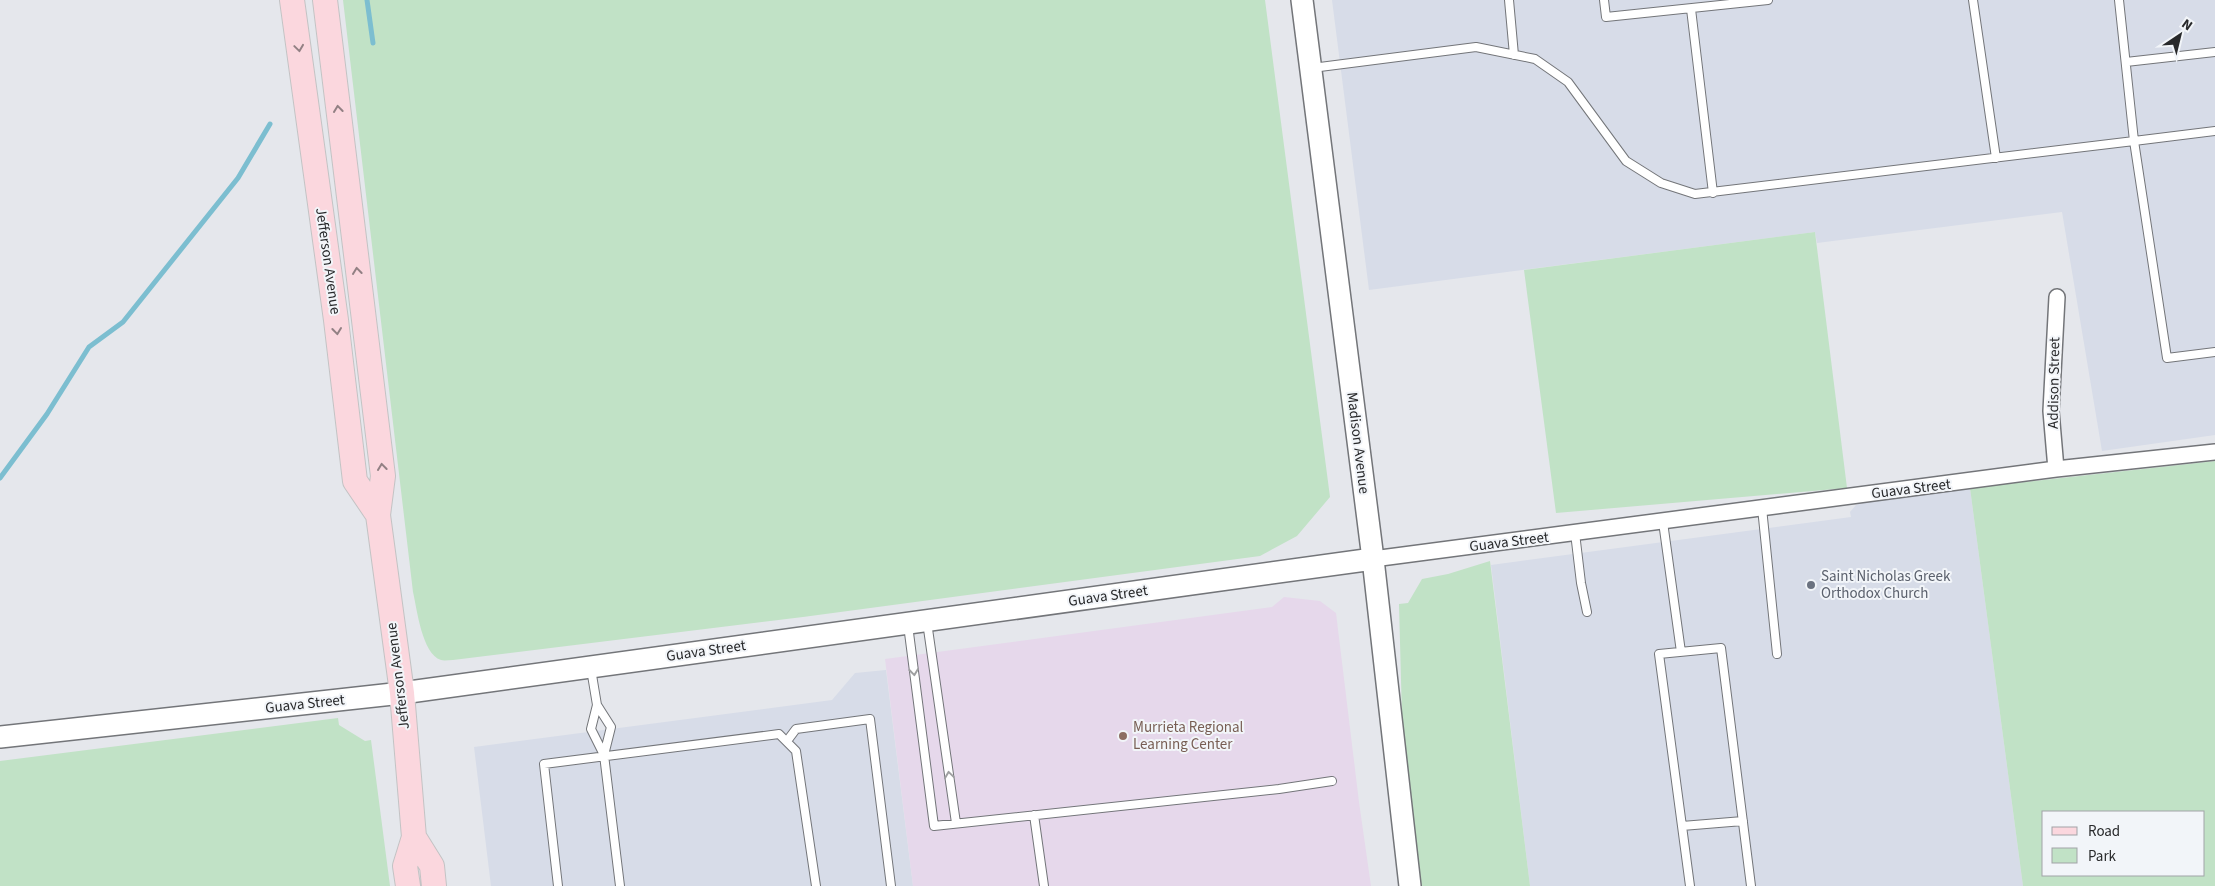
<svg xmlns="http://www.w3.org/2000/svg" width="2215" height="886" font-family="'Source Sans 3',sans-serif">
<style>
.built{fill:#d7dce8}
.education{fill:#e6d8eb}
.green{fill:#c1e2c6;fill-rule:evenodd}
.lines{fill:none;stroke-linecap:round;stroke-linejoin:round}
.stream{stroke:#7cbed0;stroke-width:5}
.lane-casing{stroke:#737579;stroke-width:10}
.street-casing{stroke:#737579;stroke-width:18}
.secondary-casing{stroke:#737579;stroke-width:24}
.primary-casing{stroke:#c3c3c4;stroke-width:26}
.lane{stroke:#fff;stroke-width:8}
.street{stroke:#fff;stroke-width:15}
.secondary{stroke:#fff;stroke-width:21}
.primary{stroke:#fbd7de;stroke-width:24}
.oneway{stroke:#928084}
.oneway2{stroke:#9e9fa0}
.worship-dot{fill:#6b7280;stroke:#f2f5f9;stroke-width:2}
.education-dot{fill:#8d6e63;stroke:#f2f5f9;stroke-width:2}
.labels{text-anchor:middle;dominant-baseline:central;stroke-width:4;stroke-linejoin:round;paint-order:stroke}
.street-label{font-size:15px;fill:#28292b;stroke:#f2f5f9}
.worship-label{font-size:15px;fill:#5b616d;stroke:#f2f5f9;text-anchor:start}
.education-label{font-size:15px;fill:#785e54;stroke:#f2f5f9;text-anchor:start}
</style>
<rect width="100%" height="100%" fill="#e5e7ec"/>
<path class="built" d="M1332,0H2215V435L2102,451L2062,212L1817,243L1815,232L1369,290Z
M1970,488L2023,886H1530L1491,565L1851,517L1850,512L1856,505L1866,501Z
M886,670L913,886H491L474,747L832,700L855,673Z"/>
<path class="education" d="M1284,597L1320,601L1336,613L1359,802L1371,886H913L885,659L1272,607Z"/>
<path class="green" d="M343,0H1265L1330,497L1297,536L1260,556L803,617L453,660C449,660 444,661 441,660C422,654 417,609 413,592Z
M1815,232L1847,488L1556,513L1524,270Z
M2215,461V886H2023L1970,488ZM2044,812H2204V875H2044Z
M1490,561L1530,886H1420L1403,756L1399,604L1408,603L1422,579L1448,574Z
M338,718L339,725L365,741L371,740L390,886H0V761Z"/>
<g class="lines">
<path class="stream" d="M367,0L373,43
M0,478L47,414L89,347L123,322L238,178L270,124"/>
<g class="lane-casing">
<path id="lane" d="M1509,0L1514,55
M1604,0L1606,17L1768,0
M1973,0L1996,158
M2119,0L2134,141L2215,131
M1691,9L1713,193
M2126,62L2215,52
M1312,68L1476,47L1535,59L1568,82L1626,161L1661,183L1695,194L2134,141L2167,358L2215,352
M1762,508L1777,654
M1663,522L1681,652
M1575,533L1581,583L1587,612
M927,622L956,823
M908,625L934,826L1279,789L1332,781
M591,669L597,705L591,729L604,755L620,886
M597,705L611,727L604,755
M787,741L796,729L870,719L891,886
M1034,815L1044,886
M1682,826L1743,821
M558,886L544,764L779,734L796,751L816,886
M1690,886L1659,654L1721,648L1751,886"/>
</g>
<g class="street-casing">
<path id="street" d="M2056,469L2051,411L2057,297
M1373,559L2056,469L2215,452"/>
</g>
<g class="secondary-casing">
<path id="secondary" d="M1302,0L1373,559L1410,886
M0,737L402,693L1373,559"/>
</g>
<g class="primary-casing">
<path id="primary" d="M292,0L336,320L355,481L378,515
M325,0L383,476L378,515L402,693L414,837L405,866L408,886
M414,837L432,866L434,886"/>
</g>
<use href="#lane" class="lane"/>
<use href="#street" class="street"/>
<use href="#secondary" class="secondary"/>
<use href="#primary" class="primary"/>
</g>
<defs><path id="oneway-chevron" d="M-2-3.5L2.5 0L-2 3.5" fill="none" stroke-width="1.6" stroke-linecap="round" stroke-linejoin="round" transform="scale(1.25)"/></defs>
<g class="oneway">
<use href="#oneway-chevron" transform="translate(299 48) rotate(82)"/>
<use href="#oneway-chevron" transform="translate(338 109) rotate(-97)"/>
<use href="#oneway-chevron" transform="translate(357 271) rotate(-97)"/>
<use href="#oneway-chevron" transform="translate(337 331) rotate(83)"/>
<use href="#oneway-chevron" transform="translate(382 467) rotate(-97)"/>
</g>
<g class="oneway2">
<use href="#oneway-chevron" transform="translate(914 672) rotate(83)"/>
<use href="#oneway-chevron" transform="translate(949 775) rotate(-98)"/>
</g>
<circle class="worship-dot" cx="1811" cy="585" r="5"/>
<circle class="education-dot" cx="1123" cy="736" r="5"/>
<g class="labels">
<g class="street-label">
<text transform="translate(328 261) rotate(82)">Jefferson Avenue</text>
<text transform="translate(2054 383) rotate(-89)">Addison Street</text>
<text transform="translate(1358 443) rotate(83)">Madison Avenue</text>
<text transform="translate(1911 489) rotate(-7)">Guava Street</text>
<text transform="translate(1509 542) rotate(-7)">Guava Street</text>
<text transform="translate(1108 596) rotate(-8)">Guava Street</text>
<text transform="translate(706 651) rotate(-8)">Guava Street</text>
<text transform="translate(398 676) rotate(-97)">Jefferson Avenue</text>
<text transform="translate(305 704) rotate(-6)">Guava Street</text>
</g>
<g class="worship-label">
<text x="1821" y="576">Saint Nicholas Greek<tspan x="1821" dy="17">Orthodox Church</tspan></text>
</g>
<g class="education-label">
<text x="1133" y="727">Murrieta Regional<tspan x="1133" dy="17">Learning Center</tspan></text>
</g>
</g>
<rect x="2042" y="811" width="162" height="65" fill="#f2f5f9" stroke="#a1a3a7"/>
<rect x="2052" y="827" width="25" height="8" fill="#fbd7de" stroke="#a1a3a7"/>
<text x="2088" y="836" font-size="15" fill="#28292b">Road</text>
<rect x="2052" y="848" width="25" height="15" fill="#c1e2c6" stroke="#a1a3a7"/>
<text x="2088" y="861" font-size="15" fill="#28292b">Park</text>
<g transform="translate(2180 35) rotate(35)" stroke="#f2f5f9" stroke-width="4" paint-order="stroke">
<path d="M0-4L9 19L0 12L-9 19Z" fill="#28292b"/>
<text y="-8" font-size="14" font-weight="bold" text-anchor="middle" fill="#28292b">N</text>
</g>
</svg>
